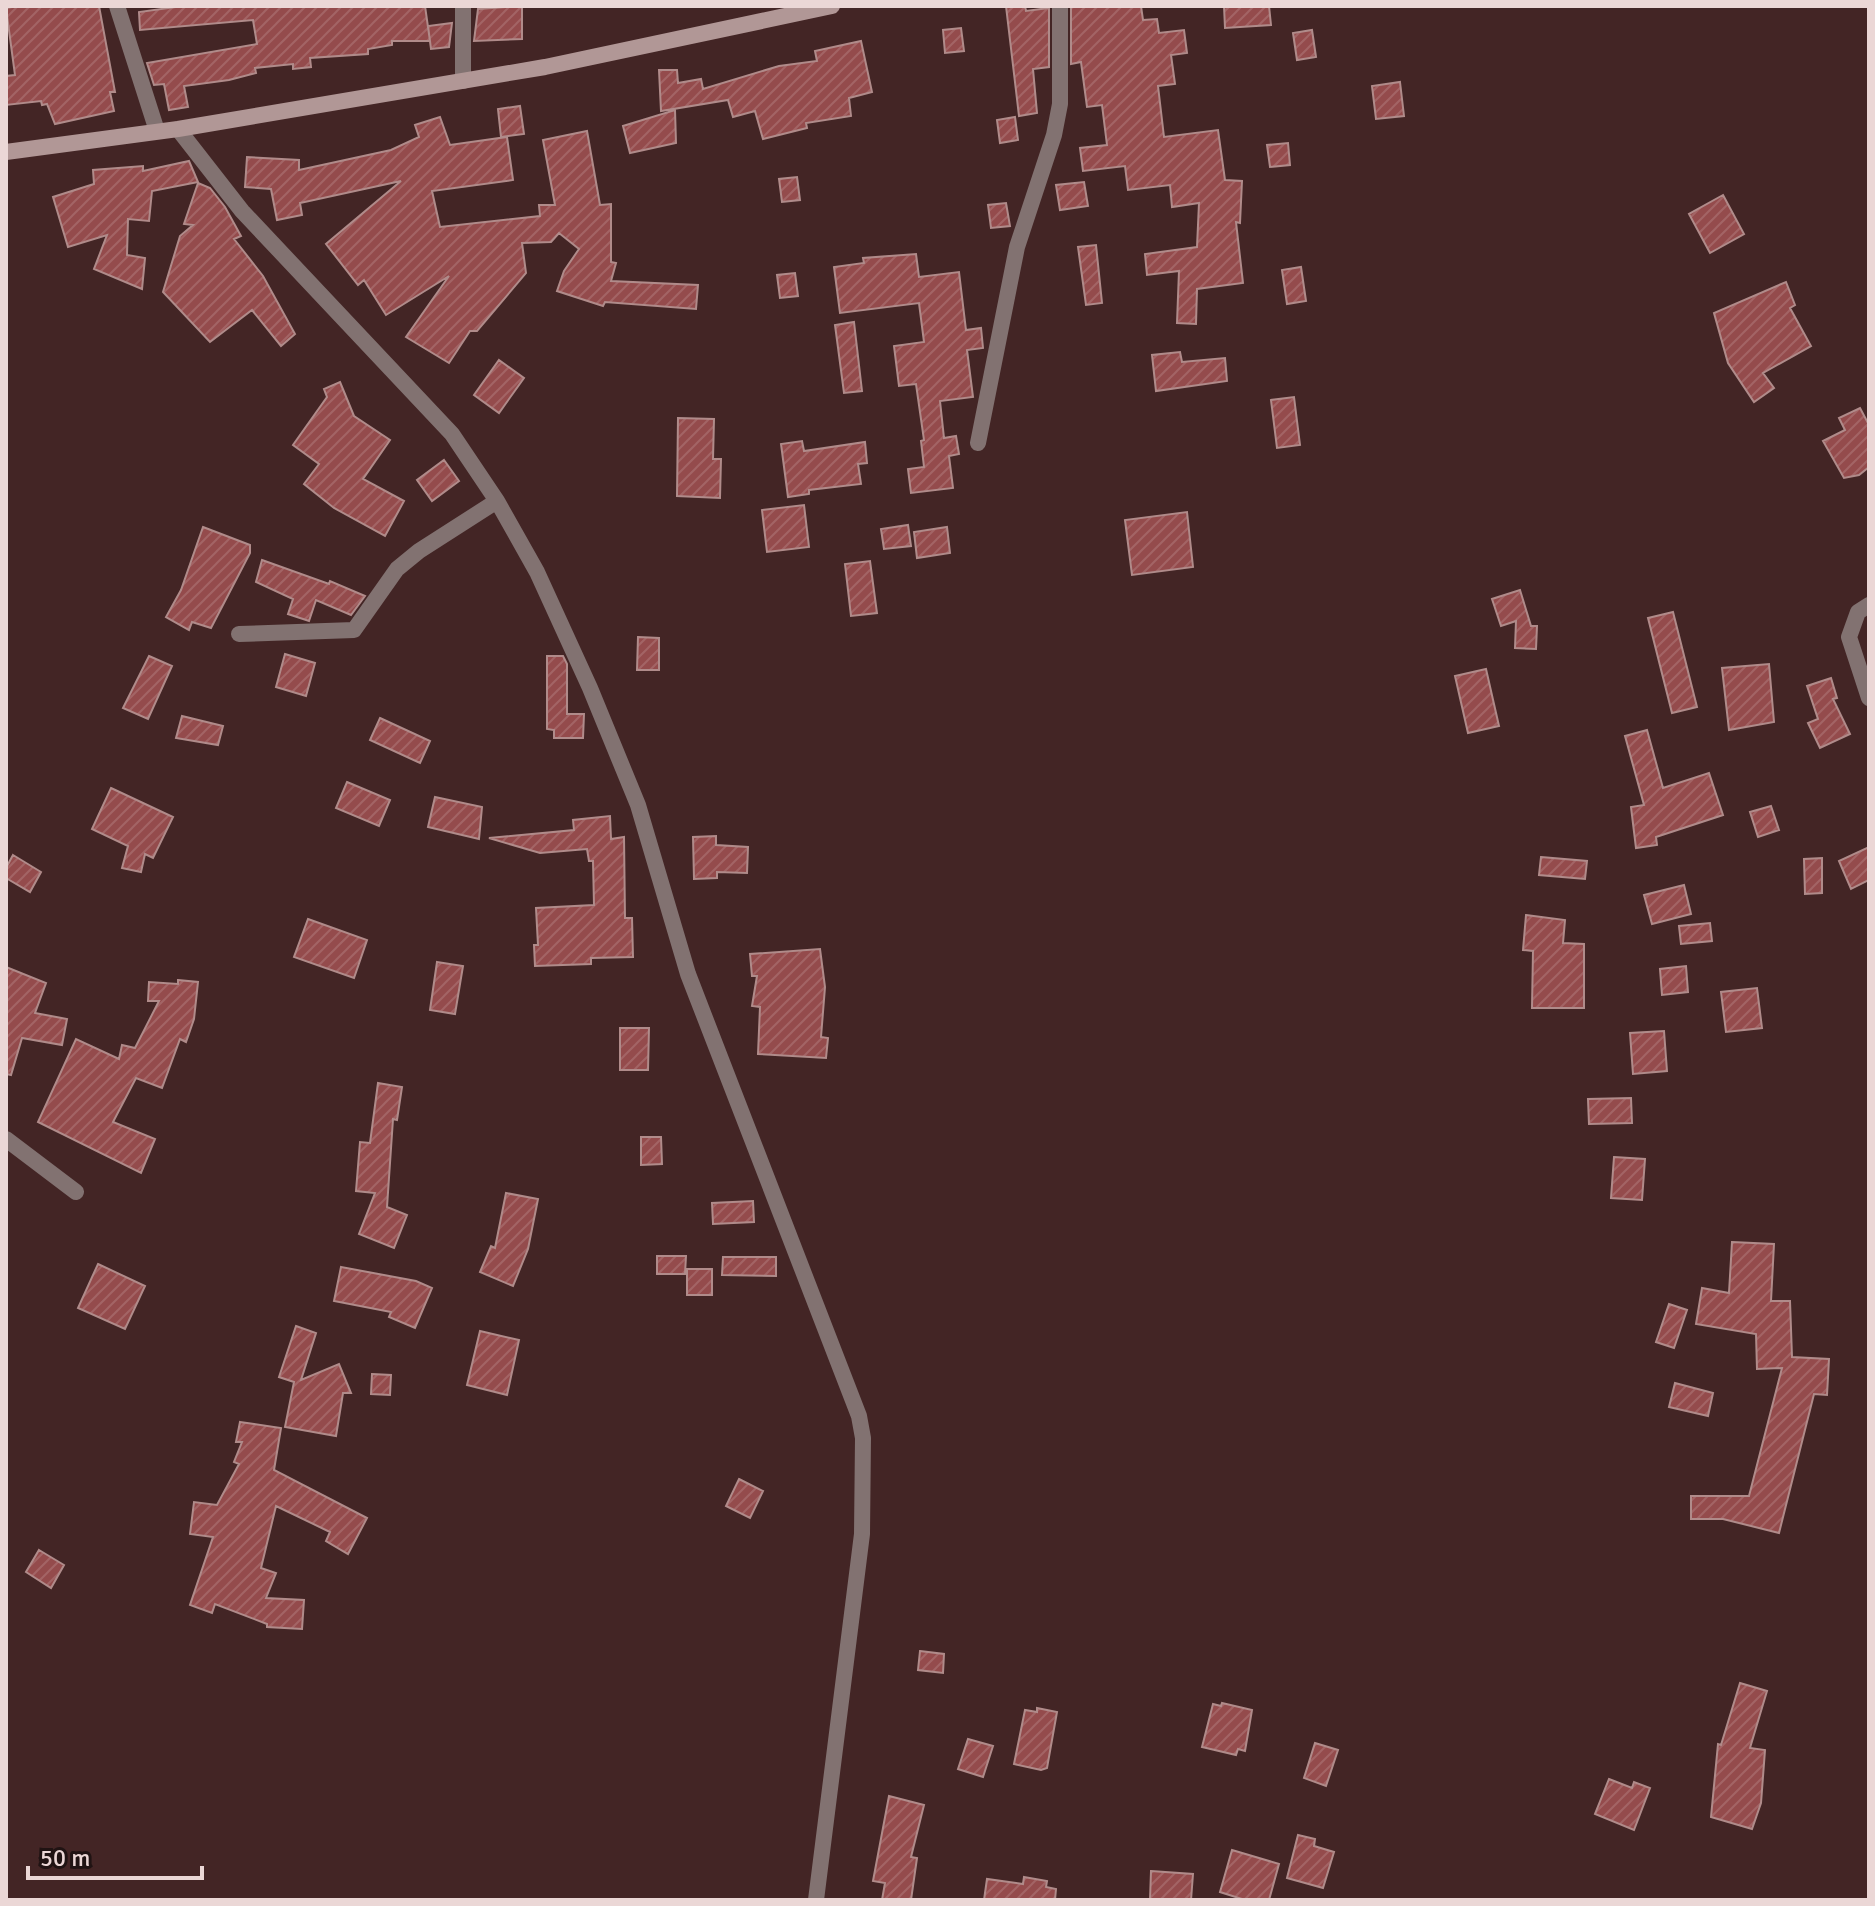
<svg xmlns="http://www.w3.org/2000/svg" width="1875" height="1906" font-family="Signika,sans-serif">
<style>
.building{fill:url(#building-hatch);stroke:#b08b8a;stroke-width:2}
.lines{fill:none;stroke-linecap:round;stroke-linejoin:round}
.street{stroke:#827271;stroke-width:16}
.secondary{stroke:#b19796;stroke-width:16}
</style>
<defs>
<pattern id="building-hatch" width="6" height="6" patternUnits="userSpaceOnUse" patternTransform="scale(2)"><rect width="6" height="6" fill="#944b4c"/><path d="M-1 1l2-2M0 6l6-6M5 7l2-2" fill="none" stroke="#a36465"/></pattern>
</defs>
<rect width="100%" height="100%" fill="#432525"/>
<path class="building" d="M18,6H99L115,92H110L114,111L55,124L47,104L42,105L41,101L6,105V76L15,75L6,8Z
M183,6H425L430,41H392V45L368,49V54L310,58L311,67L293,69V64L255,68L256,73L229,80L184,86L188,107L169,110L164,84L154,85L147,63L257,44L253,20L140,30L139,12Z
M1006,6H1025L1026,11L1049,8V67L1033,69L1037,113L1019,116Z
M1071,6H1141L1143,20L1157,19L1159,33L1184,30L1187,53L1171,55L1175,84L1158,86L1164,137L1218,130L1225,180L1242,181L1240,223L1236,222L1243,283L1197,289L1196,324L1177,323L1179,271L1147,275L1145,254L1197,247L1199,203L1172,207L1170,185L1128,190L1125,166L1083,171L1080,148L1107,145L1102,105L1087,107L1081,62L1071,64Z
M1224,6H1269L1271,25L1225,28Z
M506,7H522V39L474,41L478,9Z
M452,23L449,47L431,49L428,26Z
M961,28L964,51L945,53L943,30Z
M1312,30L1316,57L1297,60L1293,33Z
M861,41L872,92L849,98L851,116L806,123L807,128L763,139L755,111L733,117L728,100L661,111L659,70H677L678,83L701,79L703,89L779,66L817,61L815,51Z
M1400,82L1404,116L1376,119L1372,86Z
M520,106L524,134L501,137L498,109Z
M675,110L676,143L630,153L623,126Z
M440,117L450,145L507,137L513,180L432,191L440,227L540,216L539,205H555L543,140L587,131L600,205L611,204V262L616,263L611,281L698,285L696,309L605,302L603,306L557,291L564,271L579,249L559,233L551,242L522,243L526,273L477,331H470L449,363L406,337L449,276L386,315L364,280L358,285L326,244L401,181L300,203L302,215L277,220L271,189L245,187L247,157L299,160V170L391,150L419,137L415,125Z
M1015,117L1018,140L1000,143L997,120Z
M1288,143L1290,165L1270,167L1267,145Z
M189,161L198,182L152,191L149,221L128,219L127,255L145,258L142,289L94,269L107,235L68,247L53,197L94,184L93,170L143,166V171Z
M797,177L800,200L782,202L779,179Z
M1084,182L1088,206L1060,210L1056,185Z
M198,183L210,188L225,207L241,236L234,239L263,276L295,334L281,346L252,310L210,342L163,292L180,236L193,225L184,224Z
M1723,195L1744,234L1710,253L1689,214Z
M1006,203L1010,226L991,228L988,205Z
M1096,245L1102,303L1086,305L1078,247Z
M916,254L919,277L959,272L966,330L981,328L983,348L967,350L973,397L940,401L944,438L956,436L959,454L949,456L953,488L911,493L908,469L924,467L921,441L924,440L916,384L899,386L894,346L924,342L919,303L840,313L834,267L864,263L863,258Z
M1301,267L1306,301L1287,304L1282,270Z
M795,273L798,296L780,298L777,275Z
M1786,282L1795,305L1790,308L1811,346L1763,373L1774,388L1754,402L1728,363L1714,313Z
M854,322L862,391L844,393L835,325Z
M1180,352L1182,362L1225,358L1227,381L1156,391L1152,355Z
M499,360L524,378L499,413L474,395Z
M340,382L354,416L390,440L363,479L404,501L385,536L334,508L304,484L319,464L293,445L327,397L324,389Z
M1294,397L1300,445L1277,448L1271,400Z
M1860,408L1869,425V467L1859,475L1844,478L1823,441L1845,430L1839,418Z
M678,418L714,419L713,459H721L720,498L677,496Z
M802,441L804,451L865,442L867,463L858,464L861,484L809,490V494L788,497L781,444Z
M444,460L459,481L432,501L417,480Z
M804,505L809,547L767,552L762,510Z
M1187,512L1193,567L1132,575L1125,520Z
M908,525L911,546L884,549L881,529Z
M203,527L250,545V553L211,628L192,622L189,630L166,617L181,590Z
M947,527L950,553L917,558L914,532Z
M262,560L329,584L330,581L365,596L351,615L316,600L309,621L288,614L293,599L256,582Z
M870,561L877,613L851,616L845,564Z
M1520,590L1531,626H1537L1536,649L1515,648L1516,621L1501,626L1492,599Z
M1673,612L1697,707L1672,713L1648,618Z
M638,637L659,638V670H637Z
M285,654L315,663L306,696L276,687Z
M149,656L172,666L148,719L123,708Z
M547,656H563L567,664V714H584L583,738H554V730L547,729Z
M1769,664L1774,722L1729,730L1722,668Z
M1486,669L1499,726L1468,733L1455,676Z
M1831,678L1837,698L1833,699L1850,734L1820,748L1808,723L1818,719L1807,686Z
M182,716L223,726L218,745L176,738Z
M380,718L430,741L420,763L370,740Z
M1647,730L1663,788L1709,773L1723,815L1656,837L1657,845L1636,848L1631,807L1644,805L1625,736Z
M347,782L390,800L379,826L336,808Z
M111,788L173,817L153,858L145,854L141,872L122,868L128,846L92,829Z
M435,797L482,807L479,839L428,827Z
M1771,806L1779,830L1758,837L1750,812Z
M610,816L611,839L624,837L625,918H632L633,957L591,958V964L535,966L534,945H538L536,908L594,905L593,861H589L587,849L540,853L489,838L574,830L573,820Z
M716,836V845L748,847L747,873L717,872V878L694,879L693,837Z
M1869,847V880L1851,889L1839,861Z
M13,855L41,872L30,892L6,878V868Z
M1541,857L1587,861L1585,879L1539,875Z
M1822,858V893L1805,894L1804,859Z
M1684,885L1691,914L1652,924L1644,895Z
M1526,915L1565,920L1563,943L1584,944V1008H1532L1533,951L1523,950Z
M308,919L367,940L354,978L294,957Z
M1710,923L1712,941L1681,944L1679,926Z
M820,949L825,987L821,1037L828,1038L826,1058L758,1054L760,1007L752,1006L757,976H752L750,954Z
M437,962L463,966L455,1014L430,1010Z
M1686,966L1688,992L1662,995L1660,969Z
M6,967L46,983L35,1013L67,1019L62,1045L22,1038L11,1075L6,1074Z
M178,980L198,982L194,1019L186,1042L180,1039L162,1088L136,1078L113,1122L155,1139L141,1173L38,1122L76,1039L119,1059L122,1045L135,1048L159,1001H148L149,982L178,984Z
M1757,988L1762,1028L1726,1032L1721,992Z
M620,1028H649L648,1070H620Z
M1664,1031L1667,1071L1633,1074L1630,1033Z
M378,1083L402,1087L397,1120L393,1119L387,1207L407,1215L394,1248L359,1234L375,1193L356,1191L360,1142L370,1143Z
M1631,1098L1632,1123L1589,1124L1588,1099Z
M641,1137H661L662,1164L641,1165Z
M1614,1157L1645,1159L1642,1200L1611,1198Z
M506,1193L538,1199L528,1249L513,1286L480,1272L491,1246L495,1248Z
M753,1201L754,1222L713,1224L712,1203Z
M1732,1242L1774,1244L1771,1301H1790L1792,1357L1829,1359L1827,1395L1814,1394L1779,1533L1723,1519H1691V1496H1749L1782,1368L1757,1369L1756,1334L1696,1324L1702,1288L1729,1293Z
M657,1256H686L685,1274H657Z
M723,1257H776V1276L722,1275Z
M98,1264L145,1286L125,1329L78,1308Z
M341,1267L416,1281L432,1288L415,1328L389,1317L391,1312L334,1301Z
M687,1269H712V1295H687Z
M1669,1304L1687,1310L1674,1348L1656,1342Z
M296,1326L316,1333L301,1380L339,1364L351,1393H343L336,1436L285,1427L294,1382L279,1377Z
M480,1331L519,1340L507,1395L467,1385Z
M372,1374L391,1375L390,1395L371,1394Z
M1675,1383L1713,1393L1708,1416L1669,1407Z
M240,1422L281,1428L274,1470L367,1518L348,1554L326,1541L330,1532L276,1506L261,1568L276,1573L266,1598L304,1600L302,1629L267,1627V1624L215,1604L212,1613L190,1605L213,1537L190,1534L194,1502L217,1505L239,1464L234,1462L242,1442H236Z
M739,1479L763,1491L750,1518L726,1506Z
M39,1550L64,1565L51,1588L26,1572Z
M920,1651L944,1654L943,1673L918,1670Z
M1740,1683L1767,1691L1750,1748L1765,1750L1761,1803L1752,1829L1711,1817L1718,1744L1721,1745Z
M1222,1703L1252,1710L1245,1751L1238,1749L1236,1755L1202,1747L1213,1704L1221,1706Z
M1037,1708L1057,1712L1047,1768L1041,1770L1014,1764L1025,1710L1037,1712Z
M968,1739L993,1746L983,1777L958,1769Z
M1315,1743L1338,1750L1326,1786L1304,1778Z
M1609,1779L1632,1788L1634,1782L1650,1788L1634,1830L1595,1814Z
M889,1796L924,1805L911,1857L917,1858L911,1900H882L885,1883L873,1881Z
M1298,1835L1315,1839L1314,1846L1334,1852L1323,1888L1287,1878Z
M1232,1850L1279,1864L1269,1900H1245L1220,1892Z
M1151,1871L1193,1874L1191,1900H1150Z
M1024,1877L1047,1881L1046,1887L1056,1889L1055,1900H984L987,1879L1023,1884Z"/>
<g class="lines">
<path class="street" d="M117,6L157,131
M463,6V81
M178,129L242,211L452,434L497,501L537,572L590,688L638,805L688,974L859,1416L863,1438L862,1534L816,1900
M978,443L1017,247L1054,135L1060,104V6
M1869,605L1858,612L1849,637L1869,698
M239,634L354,630L397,569L419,551L497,501
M6,1139L76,1192"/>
<path class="secondary" d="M6,152L178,129L545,67L832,6"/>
</g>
<rect width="1875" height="1906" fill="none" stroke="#ebd7d6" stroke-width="16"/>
<path d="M28 1866v12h174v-12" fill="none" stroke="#ebd7d6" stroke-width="4"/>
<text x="40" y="1866" font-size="24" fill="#ebd7d6" stroke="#201313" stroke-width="6" paint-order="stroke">50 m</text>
</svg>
